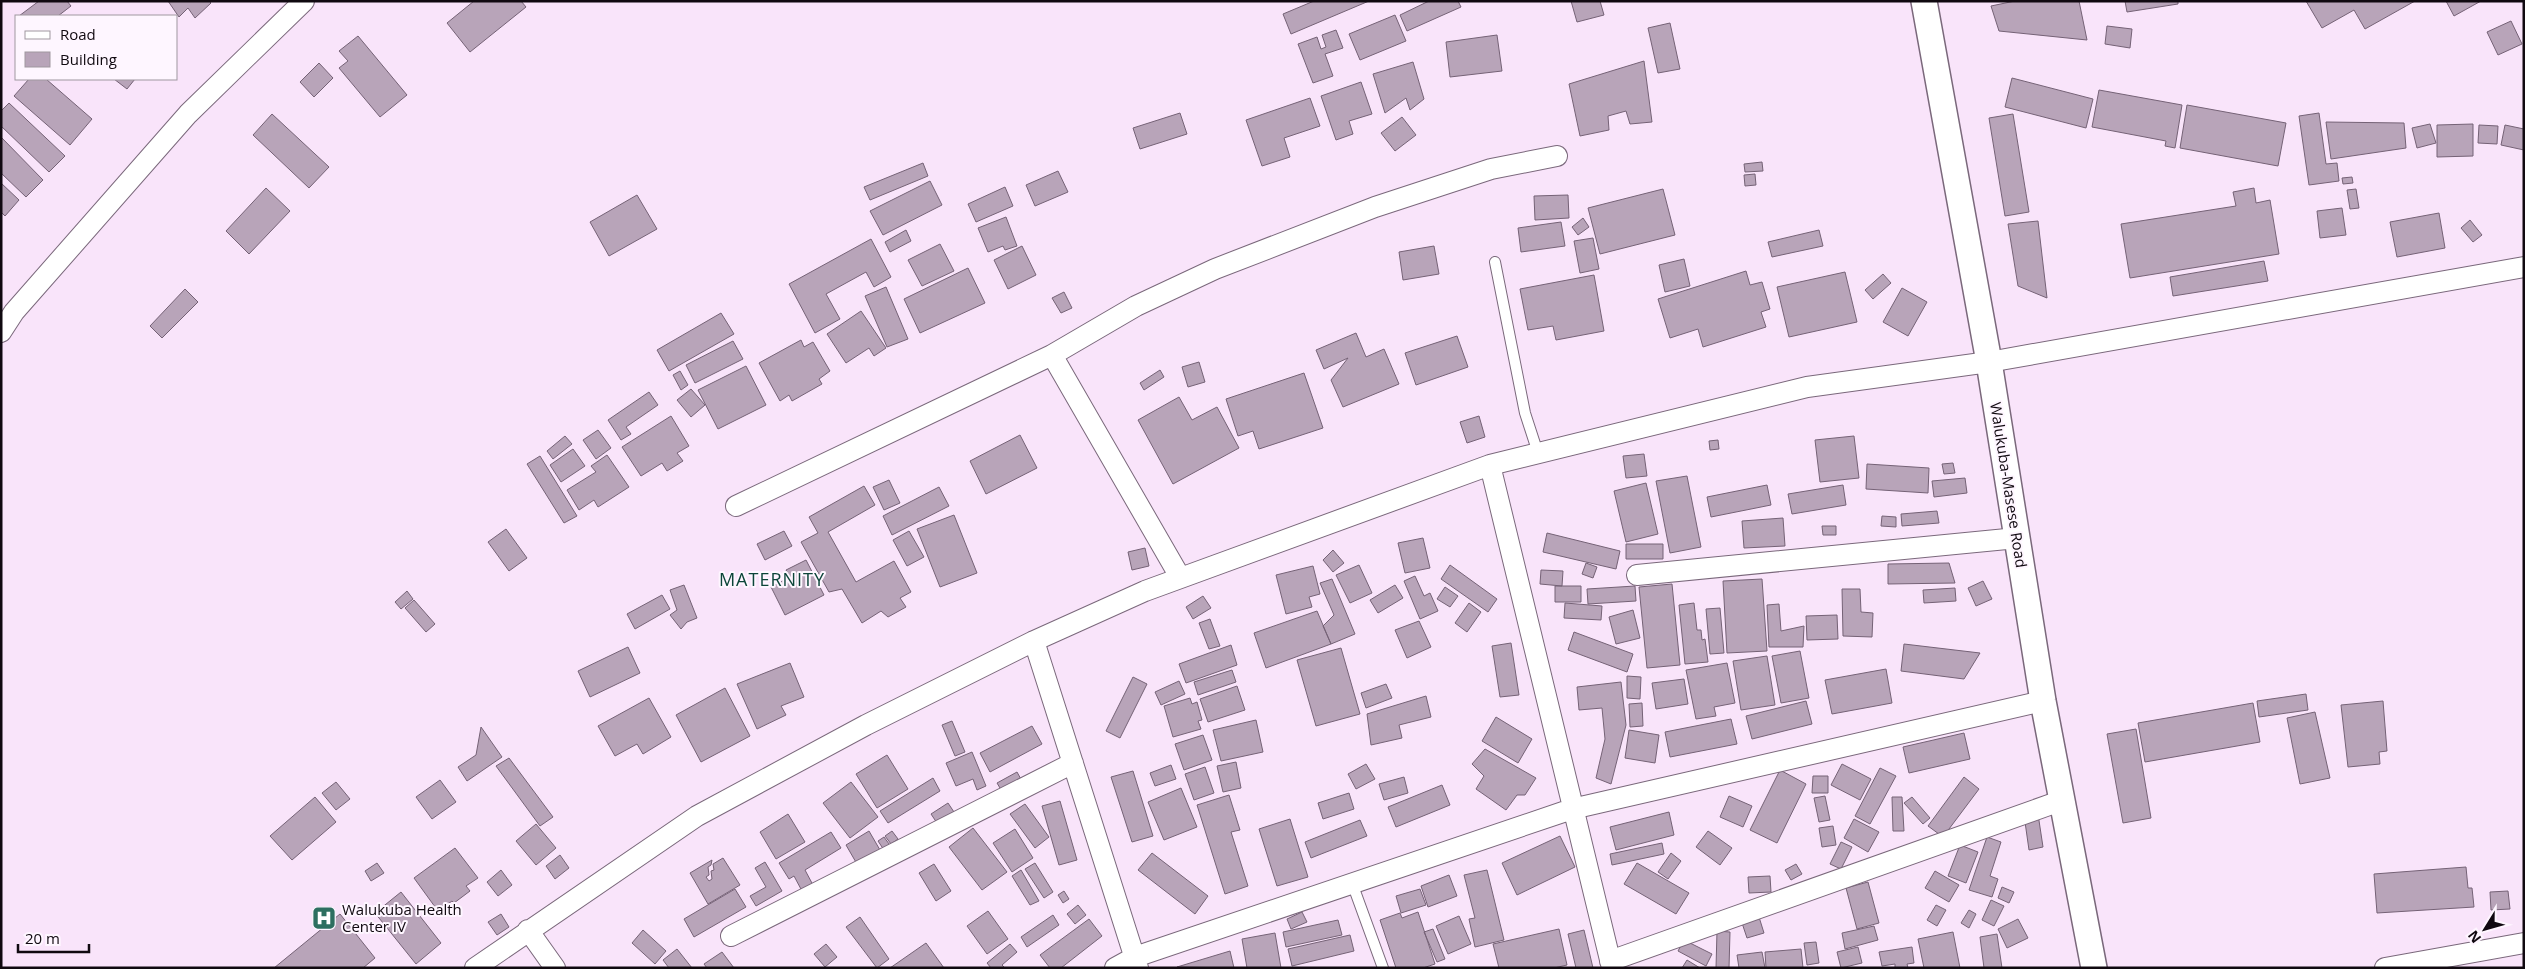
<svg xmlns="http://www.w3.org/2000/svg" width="2525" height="969" font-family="'Open Sans',sans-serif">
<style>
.building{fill:#b8a4b9;stroke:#756276}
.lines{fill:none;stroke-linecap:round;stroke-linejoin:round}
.service-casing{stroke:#7a687b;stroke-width:12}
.minor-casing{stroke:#7a687b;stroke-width:22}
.tertiary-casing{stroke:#7a687b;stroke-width:28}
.service{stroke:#fff;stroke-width:10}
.minor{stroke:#fff;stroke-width:20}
.tertiary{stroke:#fff;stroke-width:25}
.labels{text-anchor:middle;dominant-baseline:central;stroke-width:4;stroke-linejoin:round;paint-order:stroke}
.street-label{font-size:15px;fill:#100910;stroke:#fef6ff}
.poi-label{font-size:15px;fill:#100910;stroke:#fef6ff;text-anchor:start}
.quarter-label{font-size:18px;letter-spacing:1px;fill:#0c4539;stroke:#fef6ff}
</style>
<rect width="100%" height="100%" fill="#f9e4fa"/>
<path class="building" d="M39,1H67L71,6L58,16H19Z
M168,1H209L211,3L195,18L188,8L179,17Z
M474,1H521L526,7L470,52L447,23Z
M1314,1H1369L1291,34L1283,14Z
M1429,1H1458L1461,7L1407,31L1400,15Z
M1571,1H1600L1604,15L1577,22Z
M2015,1H2079L2087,40L1999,31L1991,6Z
M2125,1H2178V4L2127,12Z
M2306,1H2415L2365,29L2354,10L2322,28Z
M2446,1H2481L2454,16Z
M1395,15L1406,41L1360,60L1349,34Z
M2511,21L2522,44L2498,55L2487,32Z
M1670,23L1680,69L1658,73L1648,28Z
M2107,26L2132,29L2130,48L2105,44Z
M1336,30L1343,48L1325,54L1333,76L1313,83L1298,44L1317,37L1321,49L1326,47L1322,35Z
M1497,35L1502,71L1450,77L1446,42Z
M358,36L407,95L380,117L339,68L348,61L339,51Z
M1644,61L1652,122L1630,124L1626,111L1608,116L1609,130L1580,136L1569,84Z
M1413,62L1424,99L1410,110L1406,98L1385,113L1373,74Z
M319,63L333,78L314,97L300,82Z
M2012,78L2093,99L2086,128L2005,107Z
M29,79H46L92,119L70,145L14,96Z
M114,79H135L127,89Z
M1361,82L1372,114L1349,121L1353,134L1336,140L1321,96Z
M2099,90L2182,105L2175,148L2165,146L2166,141L2092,127Z
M1310,98L1320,126L1284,138L1290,157L1262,166L1246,120Z
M9,103L65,156L49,172L1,126V111Z
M2187,105L2286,123L2278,166L2180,148Z
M1180,113L1187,134L1140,149L1133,128Z
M2319,113L2326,164L2337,163L2339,181L2309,185L2299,116Z
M272,114L329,167L309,188L253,135Z
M2013,114L2029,212L2005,216L1989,118Z
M1402,117L1416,135L1395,151L1381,133Z
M2326,122L2404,123L2406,148L2331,159Z
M2430,124L2436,143L2417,148L2412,128Z
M2473,124V156L2437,157V125Z
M2479,125L2498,126L2497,144L2478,143Z
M2505,125L2524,129V150L2501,145Z
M1,137L43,180L26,197L1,173Z
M1762,162L1763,171L1745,172L1744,164Z
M923,163L928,176L870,200L864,187Z
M1058,171L1068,192L1035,206L1026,185Z
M1755,174L1756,185L1745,186L1744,175Z
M2352,177L2353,183L2343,184L2342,178Z
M930,181L942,205L883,235L870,211Z
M1,183L19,200L5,216L1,212Z
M1005,187L1013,206L976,222L968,204Z
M266,188L290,211L249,254L226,231Z
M2254,188L2256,203L2270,200L2279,254L2130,278L2121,224L2236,206L2233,192Z
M1663,189L1675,235L1600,254L1588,208Z
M2356,189L2359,208L2350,209L2347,190Z
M637,195L657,229L609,256L590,222Z
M1568,195L1569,218L1535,220L1534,196Z
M2342,208L2346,235L2320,238L2317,211Z
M2439,213L2445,248L2397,257L2390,222Z
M1006,217L1017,246L1005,250L1003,246L988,252L978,228Z
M1583,218L1589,227L1578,235L1572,227Z
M2470,220L2482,235L2473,242L2461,228Z
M2038,221L2047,298L2018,286L2008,224Z
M1561,222L1565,246L1521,252L1518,228Z
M906,230L911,241L890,252L885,242Z
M1819,230L1823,246L1772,257L1768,242Z
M1593,238L1599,269L1580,273L1574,241Z
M871,239L891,277L874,287L866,272L826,294L840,319L815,333L789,284Z
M940,244L954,271L922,286L908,260Z
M1022,246L1036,275L1008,289L994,260Z
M1434,246L1439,274L1403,280L1399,252Z
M1684,259L1690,286L1665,292L1659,265Z
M2264,261L2268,281L2173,296L2170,277Z
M968,268L985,303L920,333L904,299Z
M1746,271L1750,285L1762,282L1770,309L1761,312L1766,327L1703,347L1698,329L1670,338L1658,299Z
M1845,272L1857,322L1789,337L1777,287Z
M1883,274L1891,283L1873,299L1865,290Z
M1594,275L1604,331L1556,340L1553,326L1528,330L1520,289Z
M886,287L908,339L887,347L865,296Z
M1902,288L1927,302L1908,336L1883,322Z
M185,289L198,302L162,338L150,326Z
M1064,292L1072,308L1061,313L1052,298Z
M861,311L886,348L874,356L869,348L846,363L827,334Z
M721,313L734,334L669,371L657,350Z
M1356,333L1366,357L1384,349L1399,384L1343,407L1331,380L1348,358L1324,369L1316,350Z
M1457,336L1468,367L1416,385L1405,353Z
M801,340L804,347L813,342L830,371L819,379L822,384L792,401L789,395L780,401L759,363Z
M733,341L743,359L695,383L686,365Z
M1199,362L1205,382L1188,387L1182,367Z
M746,366L766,405L718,429L698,390Z
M1160,370L1164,377L1144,390L1140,383Z
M680,371L688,385L681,390L673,375Z
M1304,373L1323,428L1259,449L1253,431L1238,436L1226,399Z
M691,389L705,405L691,417L677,400Z
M649,392L658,405L626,427L631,434L621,440L608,420Z
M1179,397L1192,420L1217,407L1239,448L1173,484L1138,420Z
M671,416L689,446L677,453L683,461L667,471L662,463L641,476L622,447Z
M1479,416L1485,437L1467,443L1460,422Z
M598,430L611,448L596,459L583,440Z
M1020,435L1037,468L986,494L970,461Z
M565,436L572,444L553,459L547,451Z
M1854,436L1859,478L1820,482L1815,440Z
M1718,440L1719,449L1710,450L1709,441Z
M573,449L585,466L561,482L550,465Z
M1644,454L1647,476L1626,478L1623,456Z
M607,455L629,487L598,507L594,500L579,510L567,490L596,472L591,466Z
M540,456L577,516L564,523L527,464Z
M1953,463L1955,473L1944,474L1942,464Z
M1867,464L1929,468L1928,493L1866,489Z
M1687,476L1701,547L1670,553L1656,481Z
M1965,478L1967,493L1934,497L1932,481Z
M889,480L900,503L884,510L873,487Z
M1646,483L1658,534L1626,542L1614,491Z
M1767,485L1771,505L1711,517L1707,497Z
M1843,485L1846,505L1792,514L1788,494Z
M864,486L875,505L828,532L856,582L894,561L911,592L900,598L906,607L888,617L881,611L862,623L842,589L829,592L801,542L818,533L809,517Z
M939,487L949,506L892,535L883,516Z
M1937,511L1939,523L1902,526L1901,514Z
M954,515L977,573L940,587L917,529Z
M1882,516L1896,517V527L1881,526Z
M1783,518L1785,546L1744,548L1742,521Z
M1822,526H1836V535H1823Z
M506,529L527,558L509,571L488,542Z
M784,531L792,546L765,560L757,544Z
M909,531L924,557L907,566L893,540Z
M1547,533L1620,551L1616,569L1543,552Z
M1423,538L1430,568L1405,573L1398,543Z
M1626,544H1663V559H1626Z
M1145,548L1149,566L1132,570L1128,552Z
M1333,550L1344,563L1333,572L1323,560Z
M806,560L824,595L785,615L771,587L790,577L786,570Z
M1586,563L1597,567L1593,578L1582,574Z
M1949,563L1955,583L1888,584V564Z
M1359,565L1372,593L1350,603L1336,575Z
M1450,565L1497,599L1488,612L1441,579Z
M1313,566L1320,594L1309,597L1312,607L1286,614L1276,575Z
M1541,570L1563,571L1562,586L1540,584Z
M1415,576L1424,596L1430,593L1438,611L1420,619L1404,581Z
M1332,579L1355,634L1331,644L1323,626L1334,615L1320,583Z
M1762,579L1767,651L1727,653L1723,581Z
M1983,581L1992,599L1976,606L1968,588Z
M1672,584L1680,665L1647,668L1639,587Z
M684,585L697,618L687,622L681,629L670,615L677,610L670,590Z
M1395,585L1403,598L1378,613L1370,600Z
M1555,586H1581V602H1555Z
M1635,586L1636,601L1588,604L1587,589Z
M1445,587L1458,596L1450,607L1437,599Z
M1955,588L1956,601L1924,603L1923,590Z
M1842,589H1860L1861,612L1873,613L1872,637L1843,636Z
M407,591L413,599L401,609L395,602Z
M662,595L670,609L635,629L627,614Z
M1203,596L1211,608L1193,619L1186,607Z
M414,600L435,624L426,632L405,608Z
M1469,603L1481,612L1467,632L1455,623Z
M1565,603L1602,606L1601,620L1564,618Z
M1694,603L1697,630H1701L1702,640L1705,639L1708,662L1685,664L1679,605Z
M1779,604L1781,631L1804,626L1803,647H1769L1767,605Z
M1720,608L1724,653L1710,654L1706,609Z
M1633,610L1640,638L1616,644L1609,617Z
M1317,611L1331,644L1266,668L1254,633Z
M1837,615L1838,639L1807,640L1806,616Z
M1210,619L1220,646L1209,649L1199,623Z
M1419,621L1431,647L1407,658L1395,630Z
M1574,632L1633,654L1627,672L1568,650Z
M1511,643L1519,695L1500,697L1492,646Z
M1904,644L1980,653L1964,679L1901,671Z
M1231,645L1237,665L1186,683L1179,664Z
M628,647L640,673L590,697L578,671Z
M1341,648L1360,714L1316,726L1297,660Z
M1800,651L1809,698L1781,703L1772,656Z
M1767,656L1775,705L1741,710L1733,661Z
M790,663L804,697L781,706L786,715L757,729L737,684Z
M1727,663L1735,703L1714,707L1716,716L1696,719L1686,670Z
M1886,669L1892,703L1832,714L1825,680Z
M1232,670L1236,682L1198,695L1194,682Z
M1627,676L1641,677L1640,699L1627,698Z
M1133,677L1147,684L1120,738L1106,731Z
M1684,679L1688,704L1656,709L1652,683Z
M1179,681L1185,694L1161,705L1155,692Z
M1621,682L1626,725L1611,784L1596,778L1605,739L1602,708L1579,710L1577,687Z
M1386,684L1392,698L1366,708L1361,693Z
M1237,686L1245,710L1208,722L1200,699Z
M725,688L750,736L701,762L676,715Z
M2306,694L2308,710L2259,717L2257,701Z
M1426,696L1431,717L1399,725L1402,738L1371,745L1367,714Z
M649,698L671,737L643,754L637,744L615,756L598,726Z
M1190,698L1192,704L1197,702L1202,720L1198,721L1201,729L1173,737L1164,706Z
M1806,701L1812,724L1752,739L1746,716Z
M2383,701L2387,751L2379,752L2380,764L2348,767L2341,705Z
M1642,703L1643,726L1630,727L1629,704Z
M2253,703L2260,742L2145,762L2138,723Z
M2315,712L2330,778L2300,784L2287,718Z
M1496,717L1532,739L1518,763L1482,741Z
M1731,719L1737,744L1670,757L1665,732Z
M1256,720L1263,752L1221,761L1213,730Z
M952,721L965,752L955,756L942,725Z
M1032,726L1042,744L990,772L980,753Z
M481,727L502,757L467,781L458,767L476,755Z
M2136,729L2151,818L2123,823L2107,734Z
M1629,730L1659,735L1655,763L1625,758Z
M1964,733L1970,759L1909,773L1903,747Z
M1203,735L1212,760L1184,770L1175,744Z
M1485,749L1536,778L1525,795H1517L1506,810L1476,789L1484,776L1472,764Z
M972,752L986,786L977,790L973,779L956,786L946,763Z
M887,755L908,789L877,808L856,774Z
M509,758L553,817L540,826L496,766Z
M1236,762L1241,788L1223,792L1217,766Z
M1366,764L1375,779L1356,789L1348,774Z
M1842,764L1871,779L1860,800L1831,785Z
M1171,765L1176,779L1155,786L1150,773Z
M1205,767L1214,793L1194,800L1185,774Z
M1880,768L1896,776L1870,824L1855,816Z
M1780,770L1806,784L1777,843L1750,830Z
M1133,771L1153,836L1132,842L1111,777Z
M1017,772L1022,781L1003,793L997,783Z
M1813,776H1828V793H1812Z
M1404,777L1408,793L1384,800L1379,784Z
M1964,777L1979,789L1943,837L1928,826Z
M933,778L940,791L888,823L880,811Z
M440,780L456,802L432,819L416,797Z
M336,782L350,799L336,810L322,793Z
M851,782L878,817L850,838L823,803Z
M1442,785L1450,805L1396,827L1388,807Z
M1181,788L1197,827L1164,840L1148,802Z
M1349,793L1354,809L1323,819L1318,803Z
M1229,795L1240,830L1231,832L1248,886L1225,894L1197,805Z
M1729,796L1752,806L1743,827L1720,817Z
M1825,796L1830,820L1819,822L1814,798Z
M315,797L336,822L292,860L270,836Z
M1892,797H1902L1904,831H1893Z
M1912,797L1930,818L1923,824L1904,803Z
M1060,801L1077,860L1059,865L1042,806Z
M948,803L954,812L937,823L931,814Z
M1025,804L1049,837L1035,848L1010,814Z
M1669,812L1674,835L1616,850L1610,827Z
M788,814L805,842L776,859L760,832Z
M2038,814L2043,847L2029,850L2024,815Z
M1290,819L1308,877L1277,886L1259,829Z
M1854,819L1879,832L1868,852L1844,838Z
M1360,820L1367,836L1311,858L1305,842Z
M536,824L556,848L536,865L516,841Z
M1833,826L1836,845L1822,847L1819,828Z
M973,828L1007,872L982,890L949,847Z
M1015,829L1033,858L1012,872L993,843Z
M869,831L880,850L857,864L846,845Z
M892,831L898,839L891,844L885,836Z
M1708,831L1732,848L1720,865L1696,847Z
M831,832L841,848L805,870L813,885L802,891L794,876L789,879L779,863Z
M1560,836L1575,867L1517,895L1502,863Z
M884,837L892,848L886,853L878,841Z
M1987,837L2001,842L1990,876L1998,879L1992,897L1969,890Z
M1841,842L1852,847L1841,869L1830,864Z
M1662,843L1664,854L1612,865L1610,854Z
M1960,845L1978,852L1966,883L1948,876Z
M455,848L478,878L466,886L470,891L454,903L452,901L438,911L414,878Z
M1152,853L1208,896L1195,914L1138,870Z
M1671,853L1681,861L1668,879L1658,872Z
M560,855L569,868L555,879L546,866Z
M723,858L740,885L708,904L690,873L712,860L711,865L708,867L709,875L706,877L709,881L712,879L711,871L714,870L713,864Z
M765,862L782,891L756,906L750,896L766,887L755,868Z
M377,863L384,873L371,881L365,871Z
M1035,863L1053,892L1044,898L1025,869Z
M1637,863L1689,893L1676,914L1624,884Z
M934,864L951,891L936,901L919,873Z
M1796,864L1802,874L1791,880L1785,870Z
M2466,867L2468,888H2472L2474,907L2377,913L2374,874Z
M501,870L512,885L498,896L487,882Z
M1021,870L1039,901L1030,905L1012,876Z
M1487,870L1504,940L1475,947L1469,919L1475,918L1464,875Z
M1935,871L1959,885L1949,902L1925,888Z
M1449,875L1457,896L1428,907L1421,886Z
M1770,876L1771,892L1749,893L1748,877Z
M1868,882L1879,923L1857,929L1846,888Z
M2002,887L2014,892L2009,903L1998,898Z
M735,889L746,907L694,937L684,919Z
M1420,889L1426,905L1401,913L1396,896Z
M1064,891L1069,899L1063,903L1058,895Z
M2508,891L2510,909L2491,910L2490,892Z
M401,892L441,943L416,964L375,913Z
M1991,900L2004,906L1994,926L1982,920Z
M1078,905L1086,915L1075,924L1067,914Z
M1936,905L1946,910L1937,926L1927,920Z
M1969,910L1976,914L1969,928L1961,923Z
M988,911L1008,939L987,954L967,926Z
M1302,912L1307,922L1291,929L1287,919Z
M1418,912L1435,964L1423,968H1396L1380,920L1400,913L1402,918Z
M340,914L375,958L363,968H274Z
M501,914L509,927L497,935L488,922Z
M1053,915L1059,925L1027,947L1021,937Z
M1459,916L1471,944L1448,954L1436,926Z
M860,917L889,959L877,968L846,927Z
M1759,917L1764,933L1747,938L1742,923Z
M1089,919L1102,936L1061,968H1050L1040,955Z
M2018,919L2028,938L2007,948L1998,929Z
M1338,920L1342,935L1286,947L1283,932Z
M1874,926L1878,940L1845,949L1842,933Z
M1433,929L1445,959L1437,962L1424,932Z
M1559,929L1567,965L1554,968H1499L1493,944Z
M643,930L666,951L655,964L632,943Z
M1584,930L1593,968H1576L1568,934Z
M1717,931L1730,932L1729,968H1716Z
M1953,932L1960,968H1924L1918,939Z
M1275,933L1281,968H1247L1242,939Z
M1997,934L2002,968H1984L1980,937Z
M1350,935L1354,951L1292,966L1288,949Z
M1684,940L1712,954L1706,966L1678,951Z
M1816,942L1819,963L1807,965L1804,943Z
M926,943L944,968H890Z
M826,944L837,957L825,967L814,954Z
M1010,944L1017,952L1002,965L1005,968H991L987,963Z
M1858,947L1862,963L1841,968L1837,952Z
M1912,947L1914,963L1907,964L1908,968H1895V964L1882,966L1879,952Z
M677,949L692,968H669L663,960Z
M1801,949L1803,968H1766L1765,952Z
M1230,951L1234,968L1177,967Z
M722,952L734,968H707L704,964Z
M1762,952L1765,968H1739L1737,955Z
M1687,960L1700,968H1682Z"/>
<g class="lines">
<g class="service-casing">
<path id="service" d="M1495,262L1525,413L1538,453
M1352,883L1383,968"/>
</g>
<g class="minor-casing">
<path id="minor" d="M1,332L14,312L188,114L304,1
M1052,355L1136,306L1215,269L1375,207L1491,169L1557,156
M1490,465L1612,968
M736,506L1052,355L1180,577
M1637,575L2017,538
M1034,641L1138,968
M528,930L555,968
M731,936L1073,763
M1610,961L2063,800
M475,968L697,816L866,725L1034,641L1145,591L1490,465L1807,387L1989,362L2524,267
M1115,968L1135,957L1572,809L2043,701
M2385,968L2524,943"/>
</g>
<g class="tertiary-casing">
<path id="tertiary" d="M1924,1L1989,362L2043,701L2094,968"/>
</g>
<use href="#service" class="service"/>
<use href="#minor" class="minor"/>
<use href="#tertiary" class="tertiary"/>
</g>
<defs>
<g id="hospital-square" transform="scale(1.25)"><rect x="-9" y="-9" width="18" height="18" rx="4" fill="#2d6f60" stroke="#fef6ff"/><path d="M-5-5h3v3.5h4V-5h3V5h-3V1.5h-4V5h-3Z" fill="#fff"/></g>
</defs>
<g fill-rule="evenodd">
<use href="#hospital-square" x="324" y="918"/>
</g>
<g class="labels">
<g class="street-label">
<text transform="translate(2009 485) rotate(81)">Walukuba-Masese Road</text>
</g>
<g class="poi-label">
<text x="342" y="909">Walukuba Health<tspan x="342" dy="17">Center IV</tspan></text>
</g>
<g class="quarter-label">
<text x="772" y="579">MATERNITY</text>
</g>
</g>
<rect width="2525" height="969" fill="none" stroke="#100910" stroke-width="5"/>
<rect x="15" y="15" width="162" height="65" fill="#fef6ff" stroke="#9f979f"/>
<rect x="25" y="31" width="25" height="8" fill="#ffffff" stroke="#9f979f"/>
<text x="60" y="40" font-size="15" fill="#100910">Road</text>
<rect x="25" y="52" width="25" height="15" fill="#b8a4b9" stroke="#9f979f"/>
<text x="60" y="65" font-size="15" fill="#100910">Building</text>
<g transform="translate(2485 929) rotate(233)" stroke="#fef6ff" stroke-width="4" paint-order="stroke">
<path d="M0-4L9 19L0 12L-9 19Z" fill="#100910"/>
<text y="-8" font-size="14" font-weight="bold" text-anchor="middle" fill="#100910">N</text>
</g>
<path d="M18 944v8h71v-8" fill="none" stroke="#100910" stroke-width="2.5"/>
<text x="25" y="944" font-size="15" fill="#100910" stroke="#fef6ff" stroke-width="4" paint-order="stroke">20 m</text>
</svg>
